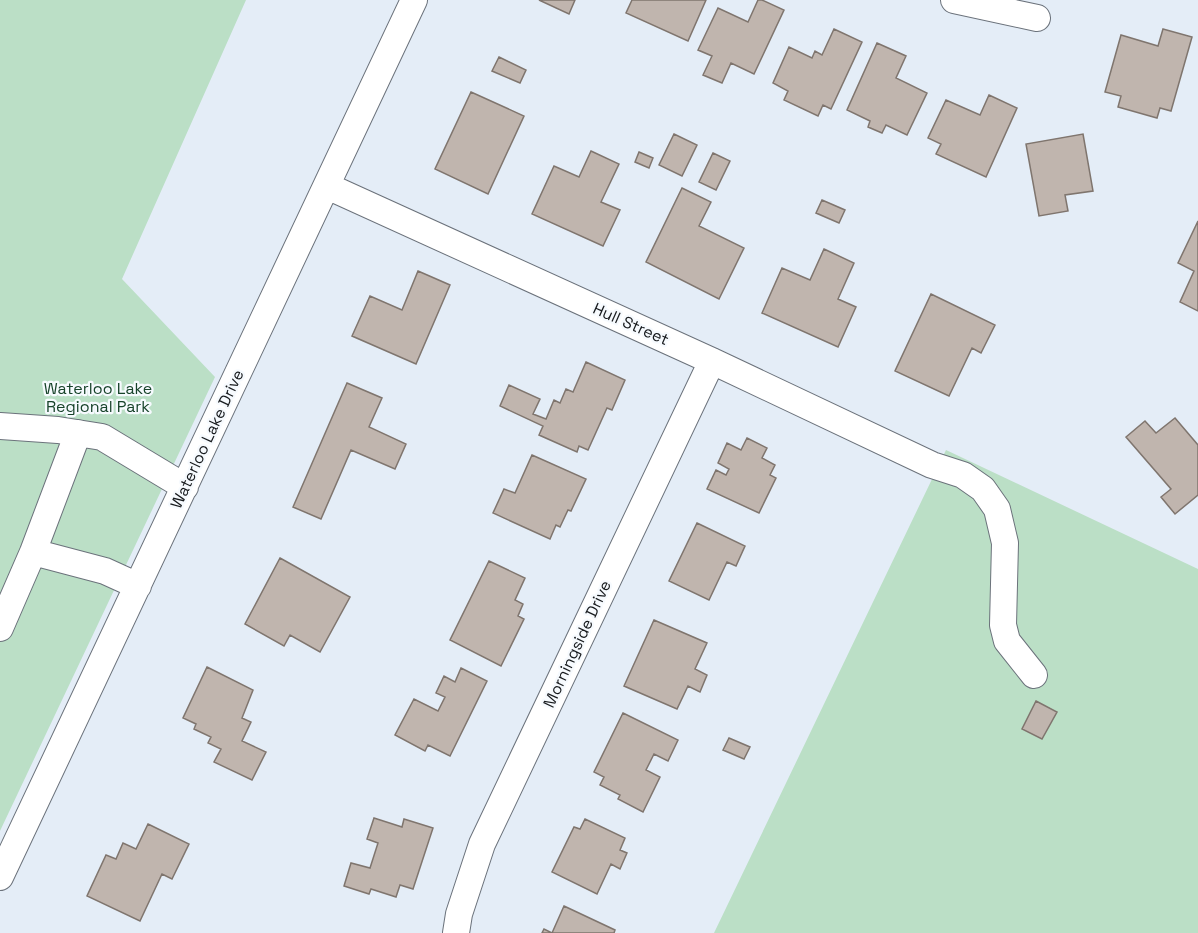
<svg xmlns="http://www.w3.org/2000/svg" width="1198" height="933" font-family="'Space Grotesk',sans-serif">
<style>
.green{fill:#bbdfc6}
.building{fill:#c0b5ae;stroke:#7f756e;stroke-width:1.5}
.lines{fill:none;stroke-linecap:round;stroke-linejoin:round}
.minor-casing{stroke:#6b727b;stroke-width:28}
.minor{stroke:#fff;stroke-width:26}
.labels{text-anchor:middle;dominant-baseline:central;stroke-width:4.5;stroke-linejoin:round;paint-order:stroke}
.street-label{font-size:16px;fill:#16191c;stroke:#f6fafe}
.park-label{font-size:16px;fill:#17432a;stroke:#f6fafe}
</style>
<rect width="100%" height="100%" fill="#e4edf7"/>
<path class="green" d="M0,0H246L122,279L215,377L0,831Z
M946,450L1198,569V933H714Z"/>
<path class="building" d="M539,0H575L569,14Z
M632,0H706L688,41L626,13Z
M758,0H762L784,10L754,74L731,63L722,83L703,75L712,56L698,50L718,8L748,22Z
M834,29L862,42L831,109L823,105L818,116L784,100L788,91L773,83L789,47L812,58L815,51L822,55Z
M1163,29L1192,37L1171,111L1160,108L1157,118L1118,107L1121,96L1105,92L1121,35L1158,46Z
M877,43L906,56L896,78L927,93L907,135L886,125L882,133L868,127L870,121L847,110Z
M499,57L526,70L520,83L492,71Z
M471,92L524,116L488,194L435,169Z
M989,95L1017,108L986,177L936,154L941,144L928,138L946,100L980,115Z
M674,134L697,145L682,176L659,165Z
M1083,134L1093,191L1065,195L1068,211L1039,216L1026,144Z
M591,151L619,164L601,202L620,210L603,246L532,214L554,166L579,177Z
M639,152L653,158L649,168L635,162Z
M713,153L730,161L716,190L699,182Z
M682,188L711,202L699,226L744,248L719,299L646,262Z
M822,200L845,210L839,223L816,213Z
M1198,221V311L1180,302L1194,271L1178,263Z
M824,249L854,263L838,299L856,307L838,347L762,313L782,268L810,280Z
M418,271L450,285L416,364L352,336L370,296L402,310Z
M931,294L995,325L981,353L972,348L949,396L895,371Z
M586,362L625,380L612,410L607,408L588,450L579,446L577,452L539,435L543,426L500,406L509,385L540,399L533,414L546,419L554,400L560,403L566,389L573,392Z
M347,383L382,398L369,427L406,444L395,469L351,450L321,519L293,507Z
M1175,418L1198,445V495L1175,514L1161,497L1171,489L1126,437L1145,421L1156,433Z
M747,438L767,448L762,458L775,465L770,475L776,478L759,513L707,489L716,470L726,475L729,469L718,463L727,443L741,450Z
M532,455L586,479L571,511L568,510L560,527L556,525L550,539L493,513L504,489L515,493Z
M697,523L745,546L736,566L727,562L709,600L669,581Z
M280,558L350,597L320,652L290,635L284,646L245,624Z
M489,561L525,578L515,600L523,604L518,616L524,619L501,666L450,640Z
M654,620L707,643L695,669L707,675L700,692L688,686L677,709L624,686Z
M207,667L253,690L242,718L251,722L242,741L266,752L252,780L214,762L221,749L208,743L211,737L194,729L196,724L183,718Z
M461,668L487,681L450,756L428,745L425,751L395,735L414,699L438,711L445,697L436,693L444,676L455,682Z
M1036,701L1057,712L1042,739L1022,729Z
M623,713L678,740L668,761L654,754L646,770L660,777L643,812L618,799L620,795L600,785L604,777L594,772Z
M729,738L750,747L744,759L723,750Z
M374,818L402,827L404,819L433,828L413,889L400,885L396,897L371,889L369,894L344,886L351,863L370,868L378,843L367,839Z
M585,819L625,838L620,850L627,853L620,869L611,864L597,894L552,872L574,827L580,829Z
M148,824L189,844L172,879L162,874L140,921L87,896L106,855L116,859L123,843L136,849Z
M564,906L615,930L614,933H542L544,929L552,933Z"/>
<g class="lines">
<g class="minor-casing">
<path id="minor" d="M954,0L1037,18
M327,186L712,361L932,465L963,475L983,489L997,509L1005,543L1003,625L1007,641L1034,675
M0,426L58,430L102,437L185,487
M78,433L33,552L105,571L138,586
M0,628L33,552
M0,877L414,0
M456,933L459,914L482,844L712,361"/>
</g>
<use href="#minor" class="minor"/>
</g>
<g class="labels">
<g class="street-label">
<text transform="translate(631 324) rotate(24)">Hull Street</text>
<text transform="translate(207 439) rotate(-65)">Waterloo Lake Drive</text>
<text transform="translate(577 644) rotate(-65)">Morningside Drive</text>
</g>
<g class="park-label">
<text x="98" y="388">Waterloo Lake<tspan x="98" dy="18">Regional Park</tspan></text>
</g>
</g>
</svg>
